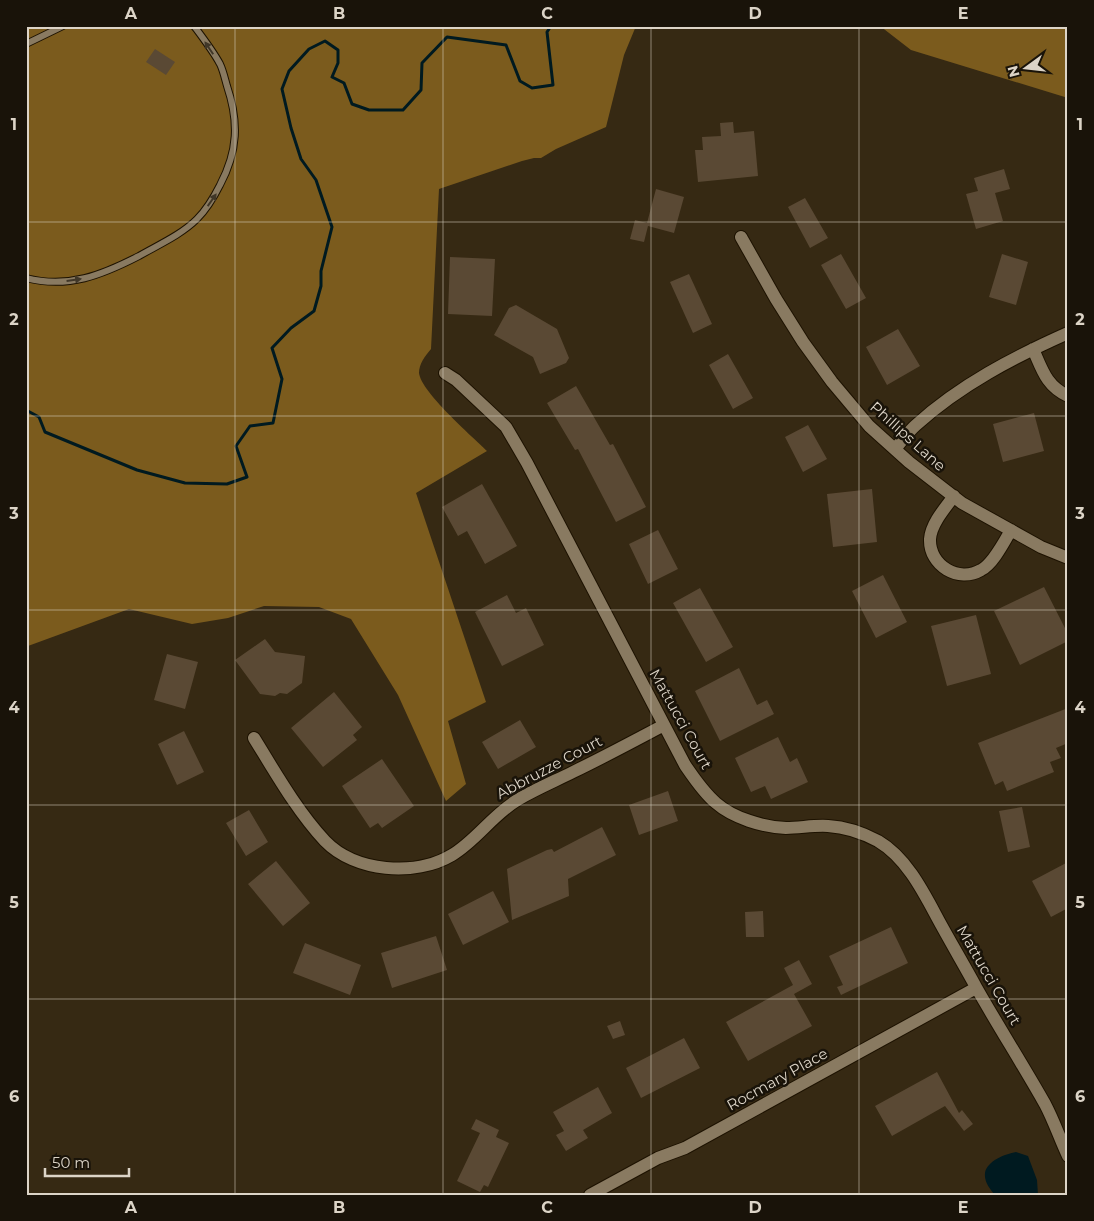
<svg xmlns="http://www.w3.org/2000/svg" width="1094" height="1221" font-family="Montserrat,sans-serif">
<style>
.forest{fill:#7b5b1d}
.water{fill:#001a20}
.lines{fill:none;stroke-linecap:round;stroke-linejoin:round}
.stream{stroke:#001a20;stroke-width:3}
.building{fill:#5a4934}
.lane-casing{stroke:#1d1200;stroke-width:8}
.street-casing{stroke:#1d1200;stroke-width:14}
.lane{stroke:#897a61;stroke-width:6}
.street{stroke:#897a61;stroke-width:12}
.oneway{fill:#403728}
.grid{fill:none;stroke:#dcd4c7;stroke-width:1;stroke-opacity:0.55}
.labels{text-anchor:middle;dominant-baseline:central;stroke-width:5;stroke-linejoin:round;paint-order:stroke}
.street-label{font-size:15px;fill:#dcd4c7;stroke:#191309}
.neatline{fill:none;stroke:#dcd4c7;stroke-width:2}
.grid-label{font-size:16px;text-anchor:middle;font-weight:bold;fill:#dcd4c7}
</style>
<rect width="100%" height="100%" fill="#362913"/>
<path class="forest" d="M26,26H636L624,55L606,127L556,149L541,158H534L522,161L439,189L431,349C425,356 419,364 419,373C421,392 472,436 487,451L416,493L486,702L448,721L466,784L446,801L398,695L351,619L319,607L264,606L228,618L192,624L129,609L28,646L26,643Z
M880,26H1068V98L911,50Z"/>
<path class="water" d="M1016,1152L1028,1156L1037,1180L1038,1195H995C990,1189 984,1182 985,1173C987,1161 1005,1154 1016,1152Z"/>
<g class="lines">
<path class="stream" d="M26,410L39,417L45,432L137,470L185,483L227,484L247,477L236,446L250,426L273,423L282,379L272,348L291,328L314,311L321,286V271L332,227L316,180L301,159L291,128L282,89L289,71L309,49L325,41L338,50V63L332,77L344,83L352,104L369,110H403L421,90L422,63L447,37L506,45L520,81L532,88L553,85L547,32L551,26"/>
</g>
<path class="building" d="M155,49L175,62L166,75L146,62Z
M733,122L734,133L754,131L758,176L698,182L695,150H703L702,137L721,136L720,123Z
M1004,169L1010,189L995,193L1003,221L976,229L966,194L978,191L974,178Z
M656,189L684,197L674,233L648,226L644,242L630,239L635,220L647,223Z
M805,198L828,238L810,248L788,207Z
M841,254L866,298L846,309L821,265Z
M1002,254L1028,262L1016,305L989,297Z
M450,257L495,259L492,316L448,314Z
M689,274L712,324L693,333L670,282Z
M516,305L557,329L569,358L566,363L540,374L533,357L494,335L509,308Z
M898,329L920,366L887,385L866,347Z
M728,354L753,398L733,409L709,365Z
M576,386L610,445L613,444L646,507L616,522L578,449L575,450L547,403Z
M1034,413L1044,451L1003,462L993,424Z
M808,425L827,459L803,472L785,437Z
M482,484L517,546L485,564L467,531L458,536L442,507Z
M872,489L877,542L833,547L827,494Z
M658,530L678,569L648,584L629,544Z
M883,575L907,622L876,638L852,591Z
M1044,587L1068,634V641L1020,665L994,611Z
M700,588L733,647L706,662L673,603Z
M507,595L516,613L526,608L544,645L502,666L475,612Z
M976,615L991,674L947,686L931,626Z
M265,639L275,652L305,656L302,683L287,694L280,693L275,696L260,694L235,660Z
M167,654L198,662L185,709L154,700Z
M739,668L757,705L767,700L774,714L720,741L695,691Z
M334,692L362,727L353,735L357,740L323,767L291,728Z
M1068,708V743L1056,748L1061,758L1050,762L1054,772L1007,791L1003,781L995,785L978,743Z
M520,720L536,747L498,769L482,742Z
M184,731L204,772L177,785L158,744Z
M778,737L790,762L797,758L808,782L771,799L765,786L751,792L735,758Z
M382,759L414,806L382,828L378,823L370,828L342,786Z
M668,791L678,821L639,835L629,805Z
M1022,807L1030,847L1008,852L999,811Z
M249,810L268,842L246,856L226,823Z
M602,827L616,855L568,879L569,896L512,920L507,869L547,850L552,849L554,852Z
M276,861L310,903L283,926L248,884Z
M1068,862V908L1051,917L1032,881Z
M493,891L509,922L463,945L448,914Z
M763,911L764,937H746L745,912Z
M891,927L908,963L841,995L837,987L843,985L829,956Z
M436,936L447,970L392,988L381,953Z
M305,943L361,965L350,995L293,973Z
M799,960L812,984L794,994L812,1026L748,1061L726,1022L793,985L784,968Z
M620,1021L625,1035L613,1039L607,1026Z
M684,1038L700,1068L641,1098L626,1068Z
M937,1072L959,1113L962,1110L973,1124L964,1131L945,1106L892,1136L875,1106Z
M598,1087L612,1113L583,1130L588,1138L566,1151L556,1135L564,1131L553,1112Z
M476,1119L499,1130L496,1137L509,1143L488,1187L484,1185L480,1192L457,1181L480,1133L471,1129Z"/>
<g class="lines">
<g class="lane-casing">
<path id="lane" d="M26,44L63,26
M26,278C68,289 102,275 139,256C158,245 181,235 197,219C207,209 214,197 220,185C238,151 239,122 227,86C225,79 223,70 220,64C213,51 203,38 194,26"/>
</g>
<g class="street-casing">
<path id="street" d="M741,237L776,299L803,342L832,382L869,426L909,462L962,503L1041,547L1068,558
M1033,349C1042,369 1046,386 1068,396
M445,373L456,380L506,427L527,463L685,765C694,778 703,792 716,803C733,818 763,827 786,828C800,828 814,825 828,826C845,827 863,833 878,841C907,858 924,893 939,921C951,943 964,965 976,987C998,1026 1023,1065 1045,1104C1054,1121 1060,1139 1068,1156
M895,449C902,441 908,432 916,425C960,385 1014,357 1068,333
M954,496C945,508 931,524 930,539C929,566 959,583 981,570C993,564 1004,542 1011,530
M254,738C275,772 297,811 325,841C355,872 415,877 452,855C477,840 493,814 519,799C536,789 555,781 573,772C604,757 634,741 664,725
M590,1195L658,1158L685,1148L976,988"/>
</g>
<use href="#lane" class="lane"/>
<use href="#street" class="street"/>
</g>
<defs><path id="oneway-solid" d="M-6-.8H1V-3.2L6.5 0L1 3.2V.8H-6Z" transform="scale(1.25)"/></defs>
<g class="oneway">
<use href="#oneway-solid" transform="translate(209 48) rotate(-124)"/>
<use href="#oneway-solid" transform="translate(212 200) rotate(-55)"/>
<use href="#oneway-solid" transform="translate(74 280) rotate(-8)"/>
</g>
<path class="grid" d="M235,26V1195M443,26V1195M651,26V1195M859,26V1195M26,222H1068M26,416H1068M26,610H1068M26,805H1068M26,999H1068"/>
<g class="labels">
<g class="street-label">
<text transform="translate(908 436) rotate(42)">Phillips Lane</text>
<text transform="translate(681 719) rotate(61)">Mattucci Court</text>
<text transform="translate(549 767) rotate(-28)">Abbruzze Court</text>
<text transform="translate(989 975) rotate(60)">Mattucci Court</text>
<text transform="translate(777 1079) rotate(-29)">Rocmary Place</text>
</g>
</g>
<rect width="1094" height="1221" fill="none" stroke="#191309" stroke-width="55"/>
<g transform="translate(1026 68) rotate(255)" stroke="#191309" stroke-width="4" paint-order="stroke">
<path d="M0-4L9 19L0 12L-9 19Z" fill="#dcd4c7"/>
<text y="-8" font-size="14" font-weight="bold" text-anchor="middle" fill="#dcd4c7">N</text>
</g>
<path d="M45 1168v8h84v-8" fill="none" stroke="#dcd4c7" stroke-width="2.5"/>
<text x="52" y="1168" font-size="15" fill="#dcd4c7" stroke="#191309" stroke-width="4" paint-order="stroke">50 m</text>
<rect x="28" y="28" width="1038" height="1166" class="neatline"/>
<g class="grid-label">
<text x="131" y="19">A</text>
<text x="339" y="19">B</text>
<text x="547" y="19">C</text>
<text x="755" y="19">D</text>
<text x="963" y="19">E</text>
<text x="14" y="130">1</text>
<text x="1080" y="130">1</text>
<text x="14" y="325">2</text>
<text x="1080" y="325">2</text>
<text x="14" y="519">3</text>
<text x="1080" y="519">3</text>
<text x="14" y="713">4</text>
<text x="1080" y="713">4</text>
<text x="14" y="908">5</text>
<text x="1080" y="908">5</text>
<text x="14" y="1102">6</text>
<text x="1080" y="1102">6</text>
<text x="131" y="1213">A</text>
<text x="339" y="1213">B</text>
<text x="547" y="1213">C</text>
<text x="755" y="1213">D</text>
<text x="963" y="1213">E</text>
</g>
</svg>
